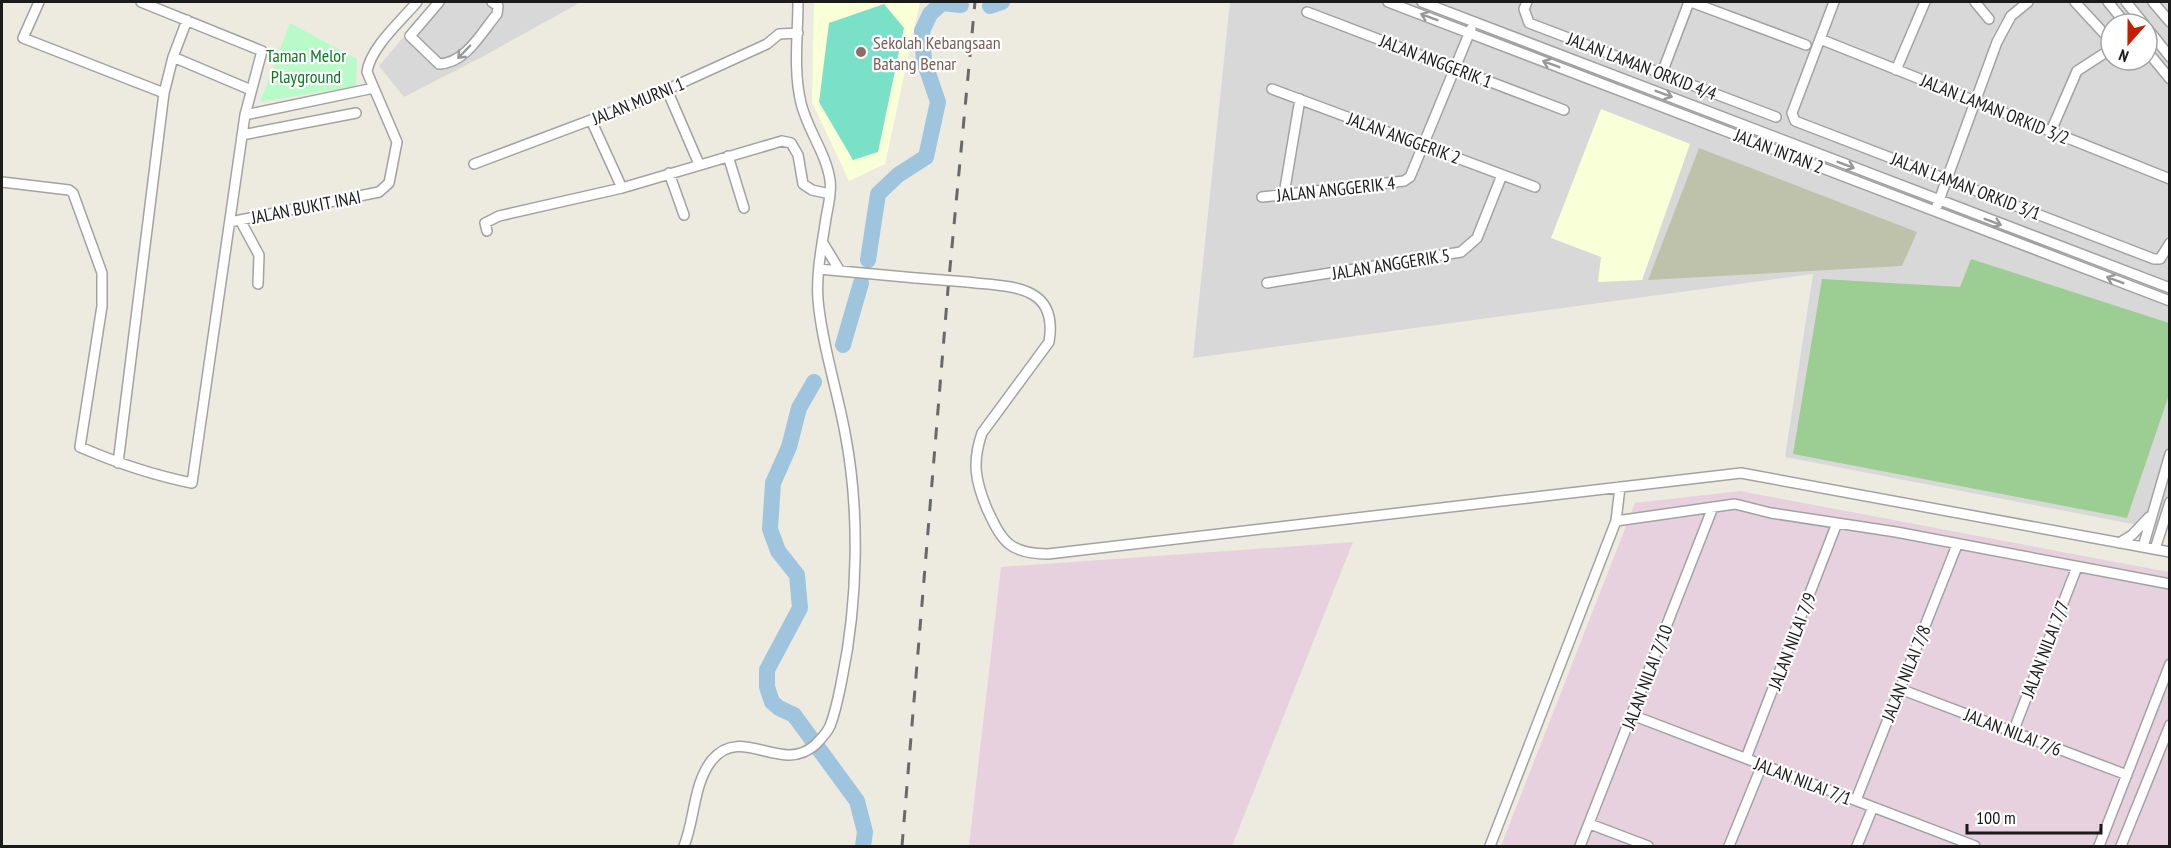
<svg xmlns="http://www.w3.org/2000/svg" width="2171" height="848" font-family="'PT Sans Narrow',sans-serif">
<style>
.residential{fill:#d9d8d8;fill-rule:evenodd}
.industrial{fill:#e7d1df}
.education{fill:#f9ffd7}
.construction{fill:#bec2ab}
.forest{fill:#9cce93}
.park{fill:#b9fbc8}
.pitch{fill:#7ae0c8}
.lines{fill:none;stroke-linecap:round;stroke-linejoin:round}
.river{stroke:#9ec5dd;stroke-width:16}
.minor-casing{stroke:#a2a2a2;stroke-width:12}
.minor{stroke:#fff;stroke-width:9}
.rail{stroke:#696969;stroke-width:3;stroke-dasharray:12 12;stroke-linecap:butt}
.minor-bridge-casing{stroke:#a2a2a2;stroke-width:12;stroke-linecap:butt}
.minor-bridge{stroke:#fff;stroke-width:9}
.oneway{stroke:#989898}
.education-dot{fill:#8d6e63;stroke:#fff;stroke-width:2}
.labels{text-anchor:middle;dominant-baseline:central;stroke-width:4.5;stroke-linejoin:round;paint-order:stroke}
.education-label{font-size:18px;fill:#785e54;stroke:#fff;text-anchor:start}
.park-label{font-size:18px;fill:#087a22;stroke:#fff}
.street-label{font-size:18px;fill:#1b1b1b;stroke:#fff}
</style>
<rect width="100%" height="100%" fill="#edebe0"/>
<path class="residential" d="M433,2H581L482,57L404,97L379,66Z
M1230,2H2169V531L1785,457L1813,274L1193,358ZM2111,24H2147V60H2111Z"/>
<path class="industrial" d="M1740,491L2169,572V846H1501L1635,503Z
M1353,542L1232,846H969L1001,567Z"/>
<path class="education" d="M814,2H920L885,164L849,181L812,102Z
M1601,109L1690,144L1642,280L1598,282L1601,257L1551,238Z"/>
<path class="construction" d="M1699,148L1917,232L1902,266L1648,280Z"/>
<path class="forest" d="M1971,259L2169,323V395L2127,518L1793,454L1822,279L1960,287Z"/>
<path class="park" d="M290,23L357,59L356,86L260,102Z"/>
<path class="pitch" d="M884,4L904,28L878,152L853,160L819,102L829,23Z"/>
<g class="lines">
<path class="river" d="M942,3L961,5
M990,6L1002,2
M868,260L878,194L898,175L926,157L938,102L924,61L922,31L930,14L943,2
M843,345L861,283
M814,382L799,408L789,447L773,483L770,529L778,551L797,575L800,608L767,670V687L772,702L779,708L794,715L857,801L865,832L863,846"/>
<g class="minor-casing">
<path id="minor" d="M39,2L23,38L164,93
M439,2L410,36L439,64C466,63 481,33 497,14L498,6L492,2
M1388,2L2170,301
M1422,2L2170,288
M1527,2L1524,9L1529,23L1776,117
M1691,2L1806,45
M1834,2L1792,113L1795,121L2154,259H2160L2170,243
M1975,2L1989,19
M2075,2L2111,41
M2108,2L2126,24
M2126,2L2144,24
M2153,2L2170,22
M1307,12L1564,110
M2147,28L2170,57
M1820,39L2170,179
M2147,51L2170,79
M173,57L251,90
M1896,70L1925,2
M1662,73L1689,2
M1272,89L1535,187
M667,90L699,164
M245,115L374,88
M591,120L622,188
M2051,131L2077,71L2111,49
M242,135L356,113
M728,156L744,208
M474,164L644,100L767,44L779,34L798,33
M669,173L684,215
M2,182L69,190L73,193L102,273V306L80,447C117,463 152,475 192,483L245,115L262,51L141,2
M1284,194L1300,99
M1262,197L1404,181L1410,177L1471,29
M1937,206L1997,42L2011,16L2028,2
M240,220L259,255L258,284
M230,222L379,192L389,183L397,142L367,72C370,48 401,21 417,2
M487,231L485,223L499,216L622,188L782,141L791,143L798,155L803,184L812,190L830,194
M823,243L840,271
M819,269L916,278
M967,282C1008,287 1059,283 1049,342L982,433C972,462 975,480 987,509C1002,541 1009,554 1048,554L1741,473L2170,552
M1267,283L1461,252L1477,238L1502,175
M118,463L164,93L173,57L187,20
M1616,521L1735,504L1771,513L1896,532L2170,584
M2119,543L2132,535L2149,517
M2143,547L2170,454
M2155,549L2170,502
M1900,689L2127,775
M1632,715L1975,846
M2013,732L2077,567
M1746,758L1837,523
M1856,800L1957,545
M1590,824L1648,846
M684,846C695,819 693,784 712,760C742,724 781,775 815,745C821,739 827,733 830,726C836,711 839,694 842,679C858,602 860,510 845,433C837,389 822,345 818,300C816,273 822,245 826,218C828,206 832,193 830,180C826,153 807,129 801,103C793,70 798,35 798,2
M1490,846L1616,521L1620,487
M1580,846L1713,507
M1729,846L1762,765
M1857,846L1873,807
M2099,846L2170,664
M2121,846L2170,725"/>
</g>
<use href="#minor" class="minor"/>
<path class="rail" d="M902,846L948,289L975,2"/>
<g class="minor-bridge-casing">
<path id="minor-bridge" d="M916,278L967,282"/>
</g>
<use href="#minor-bridge" class="minor-bridge"/>
</g>
<defs><path id="oneway-shaft" d="M-6 0H5M1.5-3L5.5 0L1.5 3" fill="none" stroke-width="1.6" stroke-linecap="round" stroke-linejoin="round" transform="scale(1.5)"/></defs>
<g class="oneway">
<use href="#oneway-shaft" transform="translate(1429 17) rotate(-159)"/>
<use href="#oneway-shaft" transform="translate(464 52) rotate(134)"/>
<use href="#oneway-shaft" transform="translate(1551 64) rotate(-159)"/>
<use href="#oneway-shaft" transform="translate(1664 94) rotate(21)"/>
<use href="#oneway-shaft" transform="translate(1846 165) rotate(21)"/>
<use href="#oneway-shaft" transform="translate(1993 222) rotate(21)"/>
<use href="#oneway-shaft" transform="translate(2115 280) rotate(-159)"/>
</g>
<circle class="education-dot" cx="861" cy="52" r="6"/>
<g class="labels">
<g class="education-label">
<text x="873" y="42">Sekolah Kebangsaan<tspan x="873" dy="21">Batang Benar</tspan></text>
</g>
<g class="park-label">
<text x="306" y="55">Taman Melor<tspan x="306" dy="21">Playground</tspan></text>
</g>
<g class="street-label">
<text transform="translate(1436 61) rotate(21)">JALAN ANGGERIK 1</text>
<text transform="translate(1642 66) rotate(21)">JALAN LAMAN ORKID 4/4</text>
<text transform="translate(638 101) rotate(-22)">JALAN MURNI 1</text>
<text transform="translate(1995 109) rotate(22)">JALAN LAMAN ORKID 3/2</text>
<text transform="translate(1404 138) rotate(20)">JALAN ANGGERIK 2</text>
<text transform="translate(1779 151) rotate(21)">JALAN INTAN 2</text>
<text transform="translate(1966 186) rotate(21)">JALAN LAMAN ORKID 3/1</text>
<text transform="translate(1336 189) rotate(-6)">JALAN ANGGERIK 4</text>
<text transform="translate(306 207) rotate(-11)">JALAN BUKIT INAI</text>
<text transform="translate(1391 264) rotate(-9)">JALAN ANGGERIK 5</text>
<text transform="translate(1792 641) rotate(-69)">JALAN NILAI 7/9</text>
<text transform="translate(2045 649) rotate(-69)">JALAN NILAI 7/7</text>
<text transform="translate(1906 673) rotate(-68)">JALAN NILAI 7/8</text>
<text transform="translate(1647 677) rotate(-69)">JALAN NILAI 7/10</text>
<text transform="translate(2013 732) rotate(21)">JALAN NILAI 7/6</text>
<text transform="translate(1803 781) rotate(21)">JALAN NILAI 7/1</text>
</g>
</g>
<rect width="2171" height="848" fill="none" stroke="#1b1b1b" stroke-width="6"/>
<g transform="translate(2129 42) rotate(201)"><circle r="28" fill="#ffffff" stroke="#a4a4a4" stroke-width="1.5"/>
<path d="M0-4.5L10 22L0 15L-10 22Z" fill="#c61d00"/>
<text y="-9" font-size="16" font-weight="bold" text-anchor="middle" fill="#1b1b1b">N</text>
</g>
<path d="M1967 824v9h134v-9" fill="none" stroke="#1b1b1b" stroke-width="3"/>
<text x="1976" y="824" font-size="18" fill="#1b1b1b" stroke="#ffffff" stroke-width="4.5" paint-order="stroke">100 m</text>
</svg>
